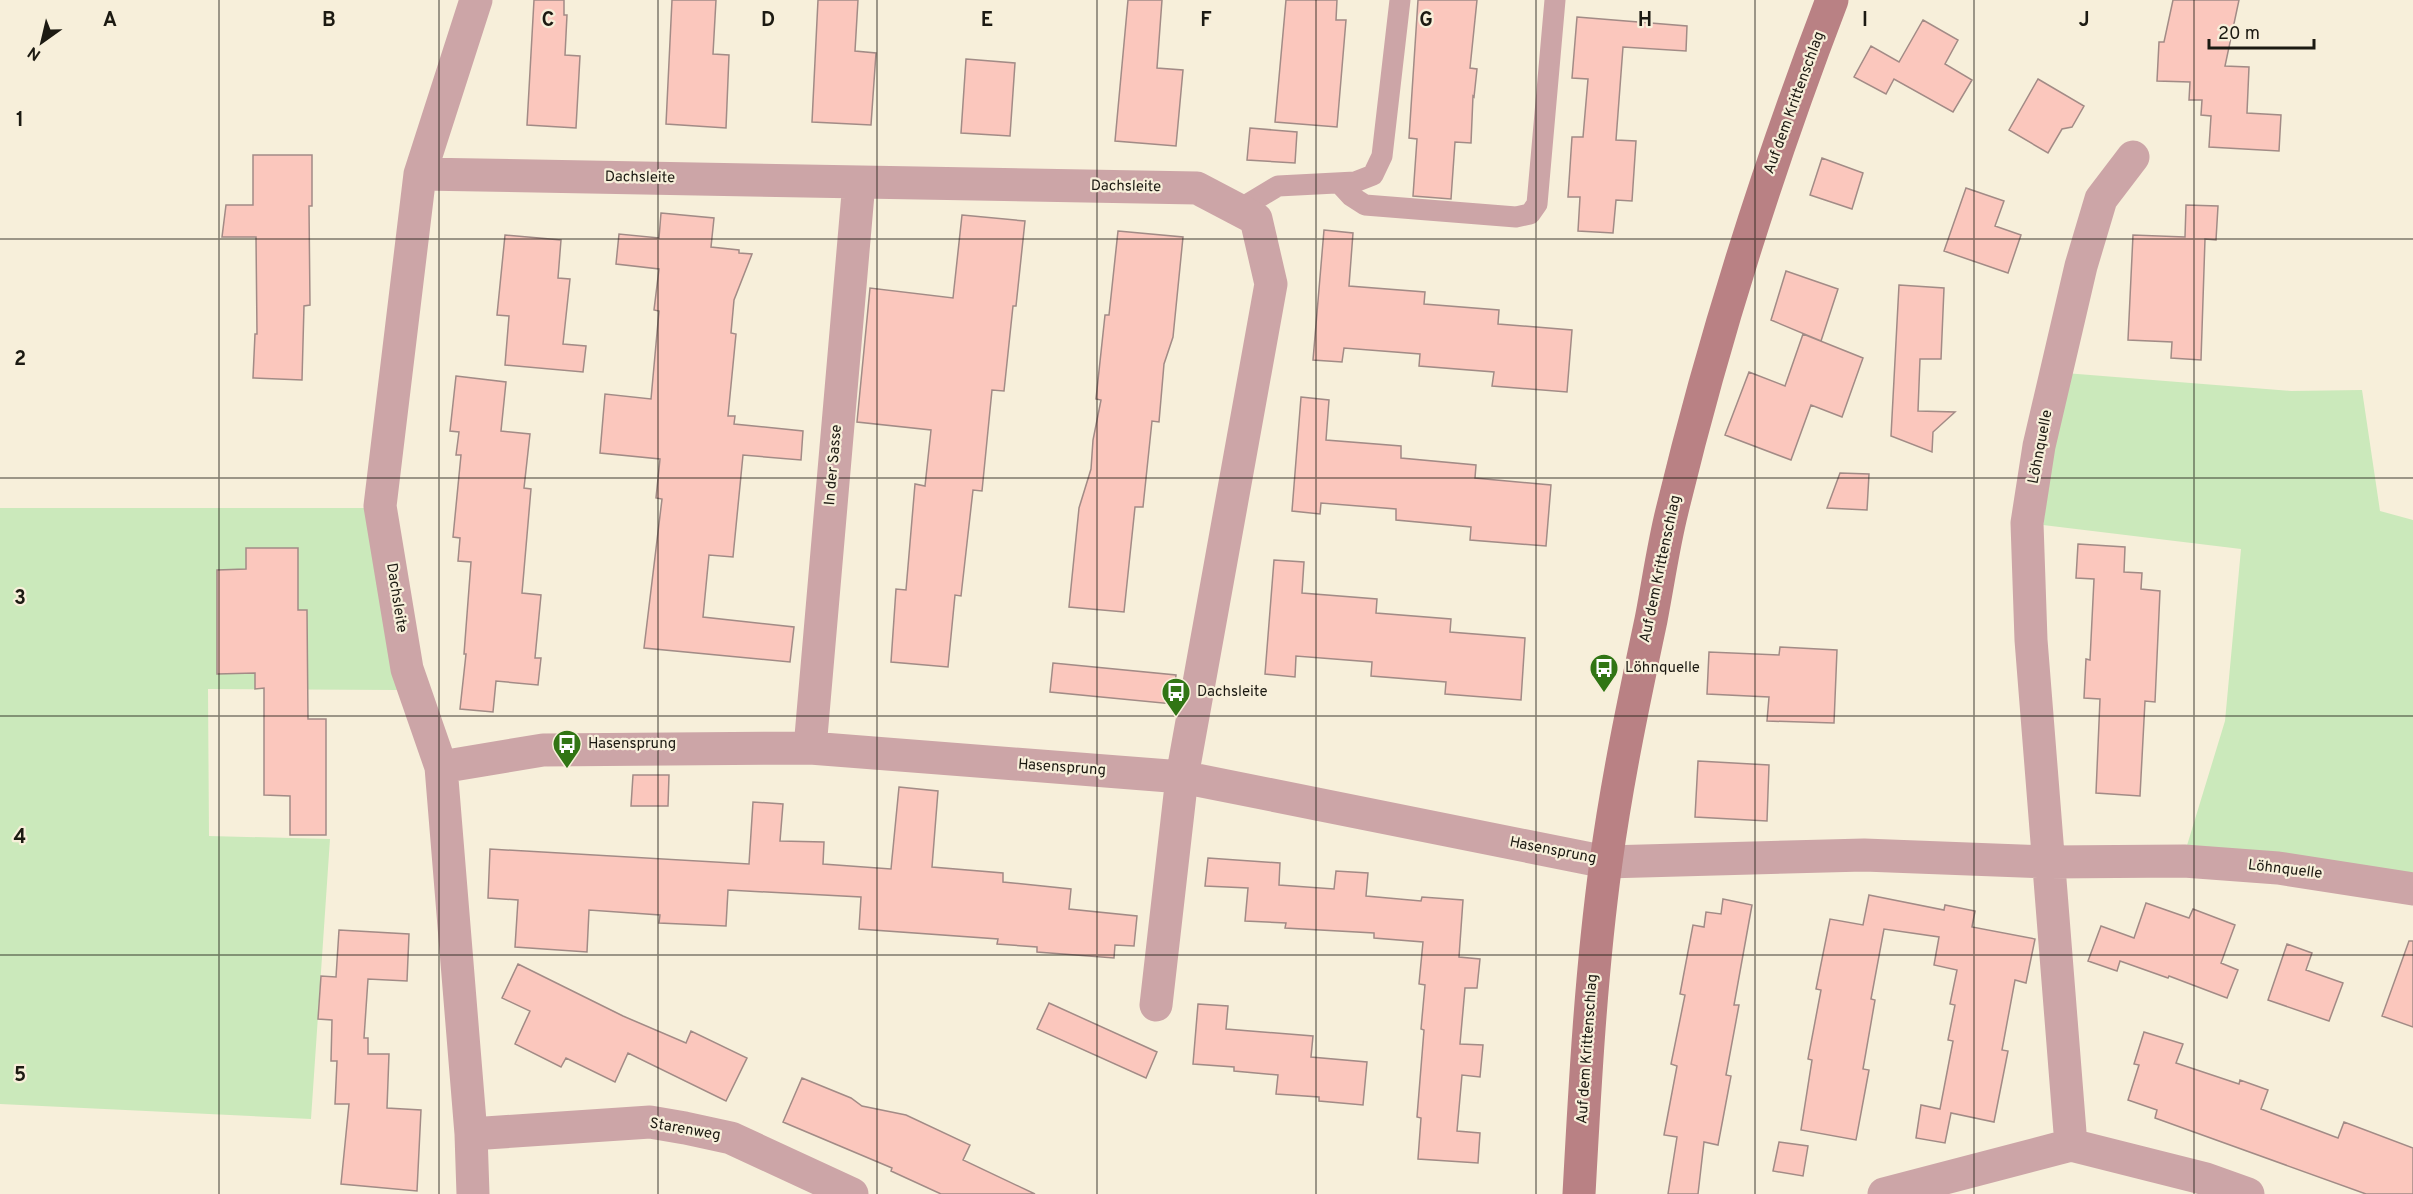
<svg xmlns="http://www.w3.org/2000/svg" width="2413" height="1194" font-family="Overpass,sans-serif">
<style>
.green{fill:#cbe9bb}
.building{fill:#fbc7bd;stroke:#a28b86;stroke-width:1.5}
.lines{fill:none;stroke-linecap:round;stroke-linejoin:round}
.lane{stroke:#cca5a7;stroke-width:21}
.street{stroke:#cca5a7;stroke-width:33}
.secondary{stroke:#b98184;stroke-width:33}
.grid{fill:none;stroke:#1c1a12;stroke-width:1.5;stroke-opacity:0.55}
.labels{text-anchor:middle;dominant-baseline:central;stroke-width:4.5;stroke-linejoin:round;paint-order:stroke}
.street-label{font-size:15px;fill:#1c1a12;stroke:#f7efda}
.poi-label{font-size:15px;fill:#1c1a12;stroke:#f7efda;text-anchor:start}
.grid-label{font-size:20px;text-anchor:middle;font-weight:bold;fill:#1c1a12;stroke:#f7efda;stroke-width:4.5;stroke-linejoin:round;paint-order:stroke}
</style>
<rect width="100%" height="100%" fill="#f7efda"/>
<path class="green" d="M2065,373L2291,391L2362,390L2380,511L2413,520V877L2185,852L2225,721L2241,549L2043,525Z
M0,508H369L398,690L208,689L209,836L330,839L311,1119L0,1104Z"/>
<path class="building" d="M534,0H564V15H567L565,55L580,56L576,128L527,125Z
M672,0H716L713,54L729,55L726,128L666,124Z
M818,0H858L855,51L876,53L871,125L812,122Z
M1128,0H1162L1157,68L1183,70L1176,146L1115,141Z
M1286,0H1337L1336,20H1346L1337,127L1275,122Z
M1418,0H1477L1470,68L1477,69L1474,97L1473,96L1471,143L1455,142L1451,199L1413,196L1417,139L1409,138Z
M2173,0H2239L2225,66L2249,67L2247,113L2281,115L2279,151L2209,147L2211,116L2201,115L2202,100H2189L2190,82L2157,81L2159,42H2164Z
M1577,17L1687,26L1686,51L1623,47L1616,140L1636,141L1632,201L1616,200L1613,233L1578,231L1580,197H1568L1572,137H1583L1588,79L1572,78Z
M1923,20L1958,40L1945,64L1972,80L1953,112L1894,79L1886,94L1854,77L1871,46L1899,62Z
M966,59L1015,63L1010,136L961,133Z
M2038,79L2084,106L2072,127L2062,129L2048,153L2009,130Z
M1250,128L1297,132L1295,163L1247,160Z
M253,155H312V206H309L310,305L304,306L302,380L253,378L255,334H257L256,237H222L226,205H253Z
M1822,158L1863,173L1852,209L1810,195Z
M1966,188L2004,201L1995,226L2021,235L2008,273L1944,251Z
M2186,205L2218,206L2216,240L2205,239L2201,360L2171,358L2172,342L2128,340L2133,235L2185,237Z
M661,213L714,218L711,247L739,250V253L752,254L734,300L731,333L736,334L728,416H735L734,424L803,431L801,460L743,455L733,557L709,555L703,617L794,627L790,662L644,648L662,499L656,498L660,459L600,453L605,394L651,399L659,311L654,310L659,269L616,264L619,234L659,238Z
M962,215L1025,221L1016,306H1013L1004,391L992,390L982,491L973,490L961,596L955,595L948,667L891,662L896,589L906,590L915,484L925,486L931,430L857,422L870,288L953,298Z
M1324,230L1353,233L1349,286L1425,292L1424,304L1499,310L1498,324L1572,330L1567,392L1492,386L1494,372L1419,366L1420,354L1344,348L1342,362L1313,360Z
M1118,231L1183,237L1173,337L1164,364L1159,422L1152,421L1143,507H1135L1124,612L1069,607L1079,508L1091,469L1093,440L1101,400L1096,399L1105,315H1109Z
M505,235L561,240L558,278L570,279L563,344L586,346L583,372L505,365L509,316L497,315Z
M1786,271L1838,289L1821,341L1771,320Z
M1899,285L1944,288L1941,359H1920L1918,411L1955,412L1933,432L1932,452L1891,436Z
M1803,334L1863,358L1842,417L1811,405L1791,460L1725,435L1749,372L1785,386Z
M456,376L506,382L501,431L530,434L524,488L531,489L522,593L541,595L535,658H541L538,685L496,681L493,712L460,709L466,654H464L471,562L458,561L460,538L453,537L461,455H456L459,432L450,431Z
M1301,397L1329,400L1326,440L1401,446V458L1476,465L1475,478L1551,485L1546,546L1470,540L1471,527L1396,520V509L1321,503L1320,514L1292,511Z
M1840,473L1869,474L1867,510L1827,508Z
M2078,544L2125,547L2124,572L2142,573L2141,589L2160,591L2155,702L2145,701L2140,796L2096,793L2100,699L2084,698L2086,659L2090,660L2094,579L2076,578Z
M246,548H298V610H307L308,719H326V835H290V796L264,795V688L255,689V673L217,674V570L246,569Z
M1274,560L1304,562L1302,593L1377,599L1376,613L1451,619L1450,632L1525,638L1521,700L1445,694L1446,682L1371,676L1372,662L1296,656L1295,677L1265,674Z
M1780,647L1837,650L1834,723L1767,721L1769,697L1707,694L1709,652L1779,655Z
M1053,663L1176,675L1173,704L1050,692Z
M1698,761L1769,765L1767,821L1695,817Z
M633,775H669L668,806H631Z
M899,787L938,791L932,867L1003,873V882L1071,889L1069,909L1137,916L1134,946L1115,945L1114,958L1037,952V947L997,944L998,939L859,929L861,897L728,890L726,926L659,923L660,915L589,910L587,952L515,947L518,900L488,898L490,849L749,864L753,802L783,804L780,841L824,842L823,864L891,869Z
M1208,858L1280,863L1279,885L1334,889L1336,871L1368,873L1366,896L1421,901L1422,897L1463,900L1459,957L1480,959L1477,988H1465L1460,1044L1483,1045L1480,1077L1462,1075L1457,1131L1480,1133L1478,1163L1418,1159L1421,1118L1417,1117L1424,1030L1421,1029L1425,985L1419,984L1423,942L1374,938V933L1285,928L1286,923L1245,921L1248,888L1205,886Z
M1869,895L1944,910L1945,905L1975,911L1972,927L2035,939L2026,983L2015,980L2002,1050L2008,1051L1994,1122L1951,1113L1945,1143L1916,1138L1921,1105L1940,1109L1953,1041L1948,1040L1955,1005L1950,1004L1957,970L1934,965L1939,937L1884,929L1871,999L1875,1000L1863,1069L1869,1070L1856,1140L1801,1130L1812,1060L1808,1059L1821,990L1816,989L1830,919L1863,925Z
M1723,899L1752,905L1734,1005H1739L1726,1075L1731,1076L1718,1145L1704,1142L1698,1194H1668L1677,1137L1664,1135L1677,1066L1671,1064L1685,995L1680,994L1693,925L1704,927L1706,912L1721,914Z
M2146,903L2189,918L2193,909L2235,925L2221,963L2238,970L2227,998L2169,976L2168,978L2120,961L2117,971L2088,961L2101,926L2134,938Z
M339,930L409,934L407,981L368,979L364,1038H368V1054H389L387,1108L421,1110L417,1191L341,1184L349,1104H335L337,1061H331L332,1020L318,1019L321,976L336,977Z
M2409,941H2413V1027L2382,1016Z
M2287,944L2312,953L2306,970L2343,983L2329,1021L2268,1000Z
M518,964L623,1016L686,1043L691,1031L747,1058L726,1101L628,1053L615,1082L566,1058L561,1067L515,1044L530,1011L502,998Z
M1049,1003L1157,1052L1146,1078L1037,1029Z
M1198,1004L1228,1006L1226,1029L1313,1036L1311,1057L1367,1062L1363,1105L1319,1101V1097L1276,1094L1278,1075L1234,1071V1067L1193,1064Z
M2144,1032L2183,1044L2176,1063L2239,1084L2240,1080L2268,1090L2261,1109L2338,1138L2344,1122L2413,1148V1194H2366L2155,1118L2157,1110L2128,1100L2139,1065L2134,1064Z
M802,1078L851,1098L862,1106L906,1115L970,1145L963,1160L1035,1194H941L891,1171L892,1168L783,1122Z
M1779,1142L1808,1146L1803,1176L1773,1171Z"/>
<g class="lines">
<path class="lane" d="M1339,183L1351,196L1365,205L1516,217L1530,214L1537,204L1555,0
M1238,210L1278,186L1355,182L1373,175L1382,156L1400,0"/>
<path class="street" d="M420,174L1197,188L1256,219L1271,284L1182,777L1156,1005
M810,748L859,182
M441,767L543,750L810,748L1182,777L1606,862L1864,855L2049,862L2184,861L2278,868L2413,889
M471,1134L650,1122L685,1128L731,1138L852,1194
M2071,1145L2206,1179L2248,1194
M473,1194L471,1134L441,767L407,669L380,506L420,174L476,0
M1884,1194L2071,1145L2031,640L2027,523L2039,446L2081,266L2101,199L2133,157"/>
<path class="secondary" d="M1579,1194C1585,1083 1591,972 1606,862C1617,781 1634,700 1651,620C1658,584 1663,547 1672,511C1714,337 1768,167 1832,0"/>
</g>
<path class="grid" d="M219,0V1194M439,0V1194M658,0V1194M877,0V1194M1097,0V1194M1316,0V1194M1536,0V1194M1755,0V1194M1974,0V1194M2194,0V1194M0,239H2413M0,478H2413M0,716H2413M0,955H2413"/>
<defs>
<g id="bus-pin" transform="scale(1.5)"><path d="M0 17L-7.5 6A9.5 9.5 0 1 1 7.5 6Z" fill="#317514" stroke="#f7efda"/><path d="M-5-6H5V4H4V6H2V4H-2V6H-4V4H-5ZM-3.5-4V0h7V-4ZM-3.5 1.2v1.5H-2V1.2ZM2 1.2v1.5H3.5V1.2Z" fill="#fff"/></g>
</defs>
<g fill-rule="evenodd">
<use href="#bus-pin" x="1604" y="668"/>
<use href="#bus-pin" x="1176" y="692"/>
<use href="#bus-pin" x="567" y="744"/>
</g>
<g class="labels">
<g class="street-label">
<text transform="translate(1795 103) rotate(-70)">Auf dem Krittenschlag</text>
<text transform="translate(640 178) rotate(1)">Dachsleite</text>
<text transform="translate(1126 187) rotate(1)">Dachsleite</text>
<text transform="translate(2041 447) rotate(-79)">Löhnquelle</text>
<text transform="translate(834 465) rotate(-85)">In der Sasse</text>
<text transform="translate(1661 569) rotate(-78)">Auf dem Krittenschlag</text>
<text transform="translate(396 598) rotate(81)">Dachsleite</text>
<text transform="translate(1062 768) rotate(4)">Hasensprung</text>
<text transform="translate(1553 851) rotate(11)">Hasensprung</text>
<text transform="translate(2285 870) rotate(7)">Löhnquelle</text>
<text transform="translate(1588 1049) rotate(-86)">Auf dem Krittenschlag</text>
<text transform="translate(685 1130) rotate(10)">Starenweg</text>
</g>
<g class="poi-label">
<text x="1625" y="668">Löhnquelle</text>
<text x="1197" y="692">Dachsleite</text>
<text x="588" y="744">Hasensprung</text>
</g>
</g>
<g class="grid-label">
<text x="110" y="26">A</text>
<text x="329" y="26">B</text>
<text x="548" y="26">C</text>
<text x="768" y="26">D</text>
<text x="987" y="26">E</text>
<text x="1206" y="26">F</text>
<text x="1426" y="26">G</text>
<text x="1645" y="26">H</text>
<text x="1865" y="26">I</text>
<text x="2084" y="26">J</text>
<text x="20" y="126">1</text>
<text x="20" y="365">2</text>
<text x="20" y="604">3</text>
<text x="20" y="843">4</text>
<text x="20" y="1081">5</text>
</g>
<g transform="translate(42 42) rotate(214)" stroke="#f7efda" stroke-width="4.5" paint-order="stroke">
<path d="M0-4.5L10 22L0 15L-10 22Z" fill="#1c1a12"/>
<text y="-9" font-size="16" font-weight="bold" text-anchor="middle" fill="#1c1a12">N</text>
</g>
<path d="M2209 39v9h105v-9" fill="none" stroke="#1c1a12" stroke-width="3"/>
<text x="2218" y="39" font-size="18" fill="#1c1a12" stroke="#f7efda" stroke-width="4.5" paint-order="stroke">20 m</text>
</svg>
